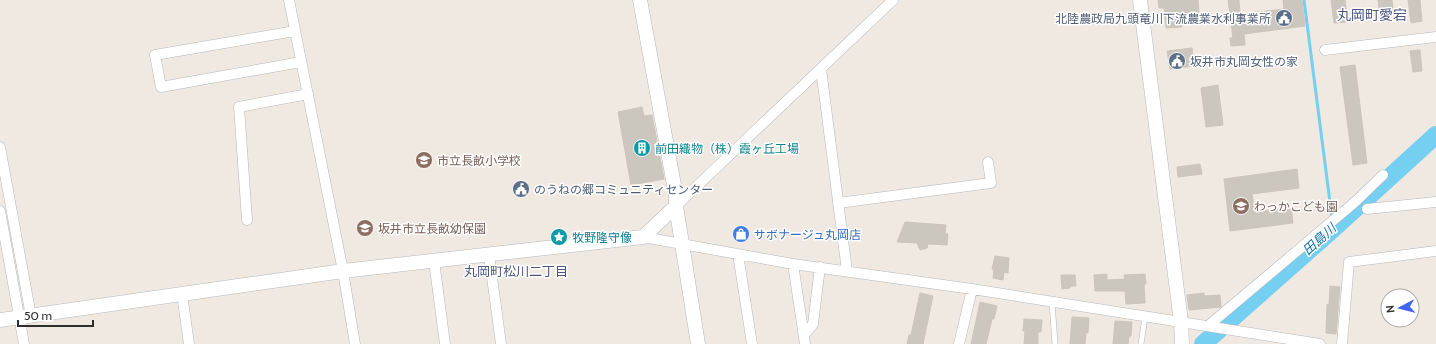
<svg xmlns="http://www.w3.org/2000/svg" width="1436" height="344" font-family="Cabin,'Noto Sans JP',sans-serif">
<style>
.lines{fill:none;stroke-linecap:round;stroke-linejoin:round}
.stream{stroke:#75cff0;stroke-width:3}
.river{stroke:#75cff0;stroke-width:18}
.building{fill:#cbc7bf;stroke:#cbc5ba}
.lane-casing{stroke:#b4b7c1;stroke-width:6}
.street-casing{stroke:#b4b7c1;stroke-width:11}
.secondary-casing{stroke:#b4b7c1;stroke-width:15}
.lane{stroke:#fff;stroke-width:5}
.street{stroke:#fff;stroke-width:10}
.secondary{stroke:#fff;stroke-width:14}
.labels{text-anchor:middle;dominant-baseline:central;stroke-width:3;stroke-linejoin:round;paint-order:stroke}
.service-label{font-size:12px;fill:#4e5e75;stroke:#fff;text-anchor:start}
.culture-label{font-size:12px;fill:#0d838f;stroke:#fff;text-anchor:start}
.education-label{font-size:12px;fill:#785e54;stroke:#fff;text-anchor:start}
.shop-label{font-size:12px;fill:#366cbe;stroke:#fff;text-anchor:start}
.water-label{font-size:13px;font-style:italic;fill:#0d6fa3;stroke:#fff}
.neighbourhood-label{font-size:13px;fill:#4d5680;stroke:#fff}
.quarter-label{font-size:14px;fill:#4d5680;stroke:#fff}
</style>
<rect width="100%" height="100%" fill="#efe9e1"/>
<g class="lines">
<path class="stream" d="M1304,0L1332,218"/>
<path class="river" d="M1203,344L1334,228L1436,135"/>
</g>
<path class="building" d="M1158,0H1198L1199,13L1180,16L1182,27L1166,28L1164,8H1159Z
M1228,0H1239L1240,14L1284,9L1283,0H1302L1305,26L1244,34L1245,45L1231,46L1230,38H1233Z
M1331,0H1345L1348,22L1334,23Z
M1378,0H1392L1394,15L1380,17Z
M1408,0H1420L1422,21L1411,23Z
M1192,48L1194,66L1170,69L1167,51Z
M1420,50L1422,71L1413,72L1410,51Z
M1355,65L1367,163L1353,165L1340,67Z
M1218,85L1223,125L1206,127L1201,88Z
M642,107L644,116L652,115L664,179L631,185L618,112Z
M1200,164L1202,174L1178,177L1177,167Z
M1297,169L1299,188L1252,194L1255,212L1291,207L1293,223L1230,231L1224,179Z
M905,222L946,225L945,234H948L947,245L928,244L927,248L920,250L917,243L897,242Z
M995,256L1009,258L1008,273L1004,272L1003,280L993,278L994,270L992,269Z
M1107,274V280L1125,279L1124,275L1145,274L1146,284H1144L1145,303L1126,304L1125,291H1095L1094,275Z
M1061,275H1075L1076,286H1070V288L1062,289Z
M1330,286L1340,287L1336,334L1326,333L1327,304L1329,305Z
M920,293L933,296L923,344H907L909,335H911Z
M1204,293V296L1220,295L1221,307L1189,310L1187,295Z
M980,302L997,306L994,319H992L986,344H971Z
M1072,317L1089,318L1088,333L1086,332L1085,344H1070Z
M1024,319L1042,320L1041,332H1038V344H1024L1025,331H1023Z
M1115,321L1132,322L1131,336H1129L1128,344H1113Z"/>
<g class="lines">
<g class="lane-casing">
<path id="lane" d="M1052,302L1055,344
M1141,344L1145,317"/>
</g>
<g class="street-casing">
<path id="street" d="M289,0L343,271L355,344
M295,31L155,55L161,87L301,62
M1325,50L1436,37
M821,69L847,271
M0,147L31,316
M838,203L991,183L988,162
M676,206L893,0
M1367,209L1436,202
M0,211L24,344
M247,220L239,107L308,94
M643,237L793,264L972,289L1320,344
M738,254L752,344
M489,255L501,344
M434,261L445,344
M793,264L805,344
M182,294L189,344
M1208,326L1355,202L1383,175
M804,335L813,324L820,267
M959,344L972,289
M1342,344L1349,262L1436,251"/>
</g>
<g class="secondary-casing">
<path id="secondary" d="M640,0L676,196V206L698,344
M1140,0L1181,322L1182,344
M0,320L343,271L643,237L676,206"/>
</g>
<use href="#lane" class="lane"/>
<use href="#street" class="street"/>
<use href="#secondary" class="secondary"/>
</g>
<defs>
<g id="civic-disc" transform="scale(0.9)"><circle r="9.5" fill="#5c6f8a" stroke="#fff"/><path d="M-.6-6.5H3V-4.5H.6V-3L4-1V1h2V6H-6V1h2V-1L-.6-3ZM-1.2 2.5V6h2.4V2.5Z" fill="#fff"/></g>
<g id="building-disc" transform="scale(0.9)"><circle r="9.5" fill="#0f9aa8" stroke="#fff"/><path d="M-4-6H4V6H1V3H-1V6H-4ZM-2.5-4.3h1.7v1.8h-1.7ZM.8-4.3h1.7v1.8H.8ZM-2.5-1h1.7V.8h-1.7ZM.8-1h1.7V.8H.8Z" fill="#fff"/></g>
<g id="school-disc" transform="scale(0.9)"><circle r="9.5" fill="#8d6e63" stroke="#fff"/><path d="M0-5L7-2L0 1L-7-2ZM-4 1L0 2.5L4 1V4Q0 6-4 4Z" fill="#fff"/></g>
<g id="shop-disc" transform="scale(0.9)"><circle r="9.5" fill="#3f7fe0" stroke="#fff"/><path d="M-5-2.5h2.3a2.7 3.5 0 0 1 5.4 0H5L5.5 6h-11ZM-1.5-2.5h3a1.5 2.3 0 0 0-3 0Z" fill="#fff"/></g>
<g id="sight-disc" transform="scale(0.9)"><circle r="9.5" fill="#0f9aa8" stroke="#fff"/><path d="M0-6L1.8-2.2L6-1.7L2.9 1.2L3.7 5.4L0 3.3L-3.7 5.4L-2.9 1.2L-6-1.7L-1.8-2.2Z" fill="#fff"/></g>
</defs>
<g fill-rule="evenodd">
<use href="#civic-disc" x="1284" y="18"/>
<use href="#civic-disc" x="1177" y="61"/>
<use href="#building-disc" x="642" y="148"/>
<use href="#school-disc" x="424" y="160"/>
<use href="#civic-disc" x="521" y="189"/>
<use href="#school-disc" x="1241" y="206"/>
<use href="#school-disc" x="365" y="228"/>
<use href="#shop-disc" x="741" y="234"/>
<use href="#sight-disc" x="559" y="237"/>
</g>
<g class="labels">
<g class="service-label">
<text x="1271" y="18" text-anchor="end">北陸農政局九頭竜川下流農業水利事業所</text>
<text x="1190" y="61">坂井市丸岡女性の家</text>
<text x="534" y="189">のうねの郷コミュニティセンター</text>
</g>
<g class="culture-label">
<text x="655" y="148">前田織物（株）霞ヶ丘工場</text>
<text x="572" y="237">牧野隆守像</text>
</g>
<g class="education-label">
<text x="437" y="160">市立長畝小学校</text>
<text x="1254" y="206">わっかこども園</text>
<text x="378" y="228">坂井市立長畝幼保園</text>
</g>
<g class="shop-label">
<text x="754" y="234">サボナージュ丸岡店</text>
</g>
<g class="water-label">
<text transform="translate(1319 239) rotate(-42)">田島川</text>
</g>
<g class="neighbourhood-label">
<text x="516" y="271">丸岡町松川二丁目</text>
</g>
<g class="quarter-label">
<text x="1372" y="15">丸岡町愛宕</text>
</g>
</g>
<g transform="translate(1400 308) rotate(263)"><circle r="19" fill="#ffffff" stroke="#ababab"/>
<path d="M0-3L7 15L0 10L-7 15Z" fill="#4264fb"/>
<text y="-6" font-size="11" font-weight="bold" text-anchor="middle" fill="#2e2e2e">N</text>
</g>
<path d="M18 320v6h75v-6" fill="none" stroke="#2e2e2e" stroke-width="2"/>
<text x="24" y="320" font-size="12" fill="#2e2e2e" stroke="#ffffff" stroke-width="3" paint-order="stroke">50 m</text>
</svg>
